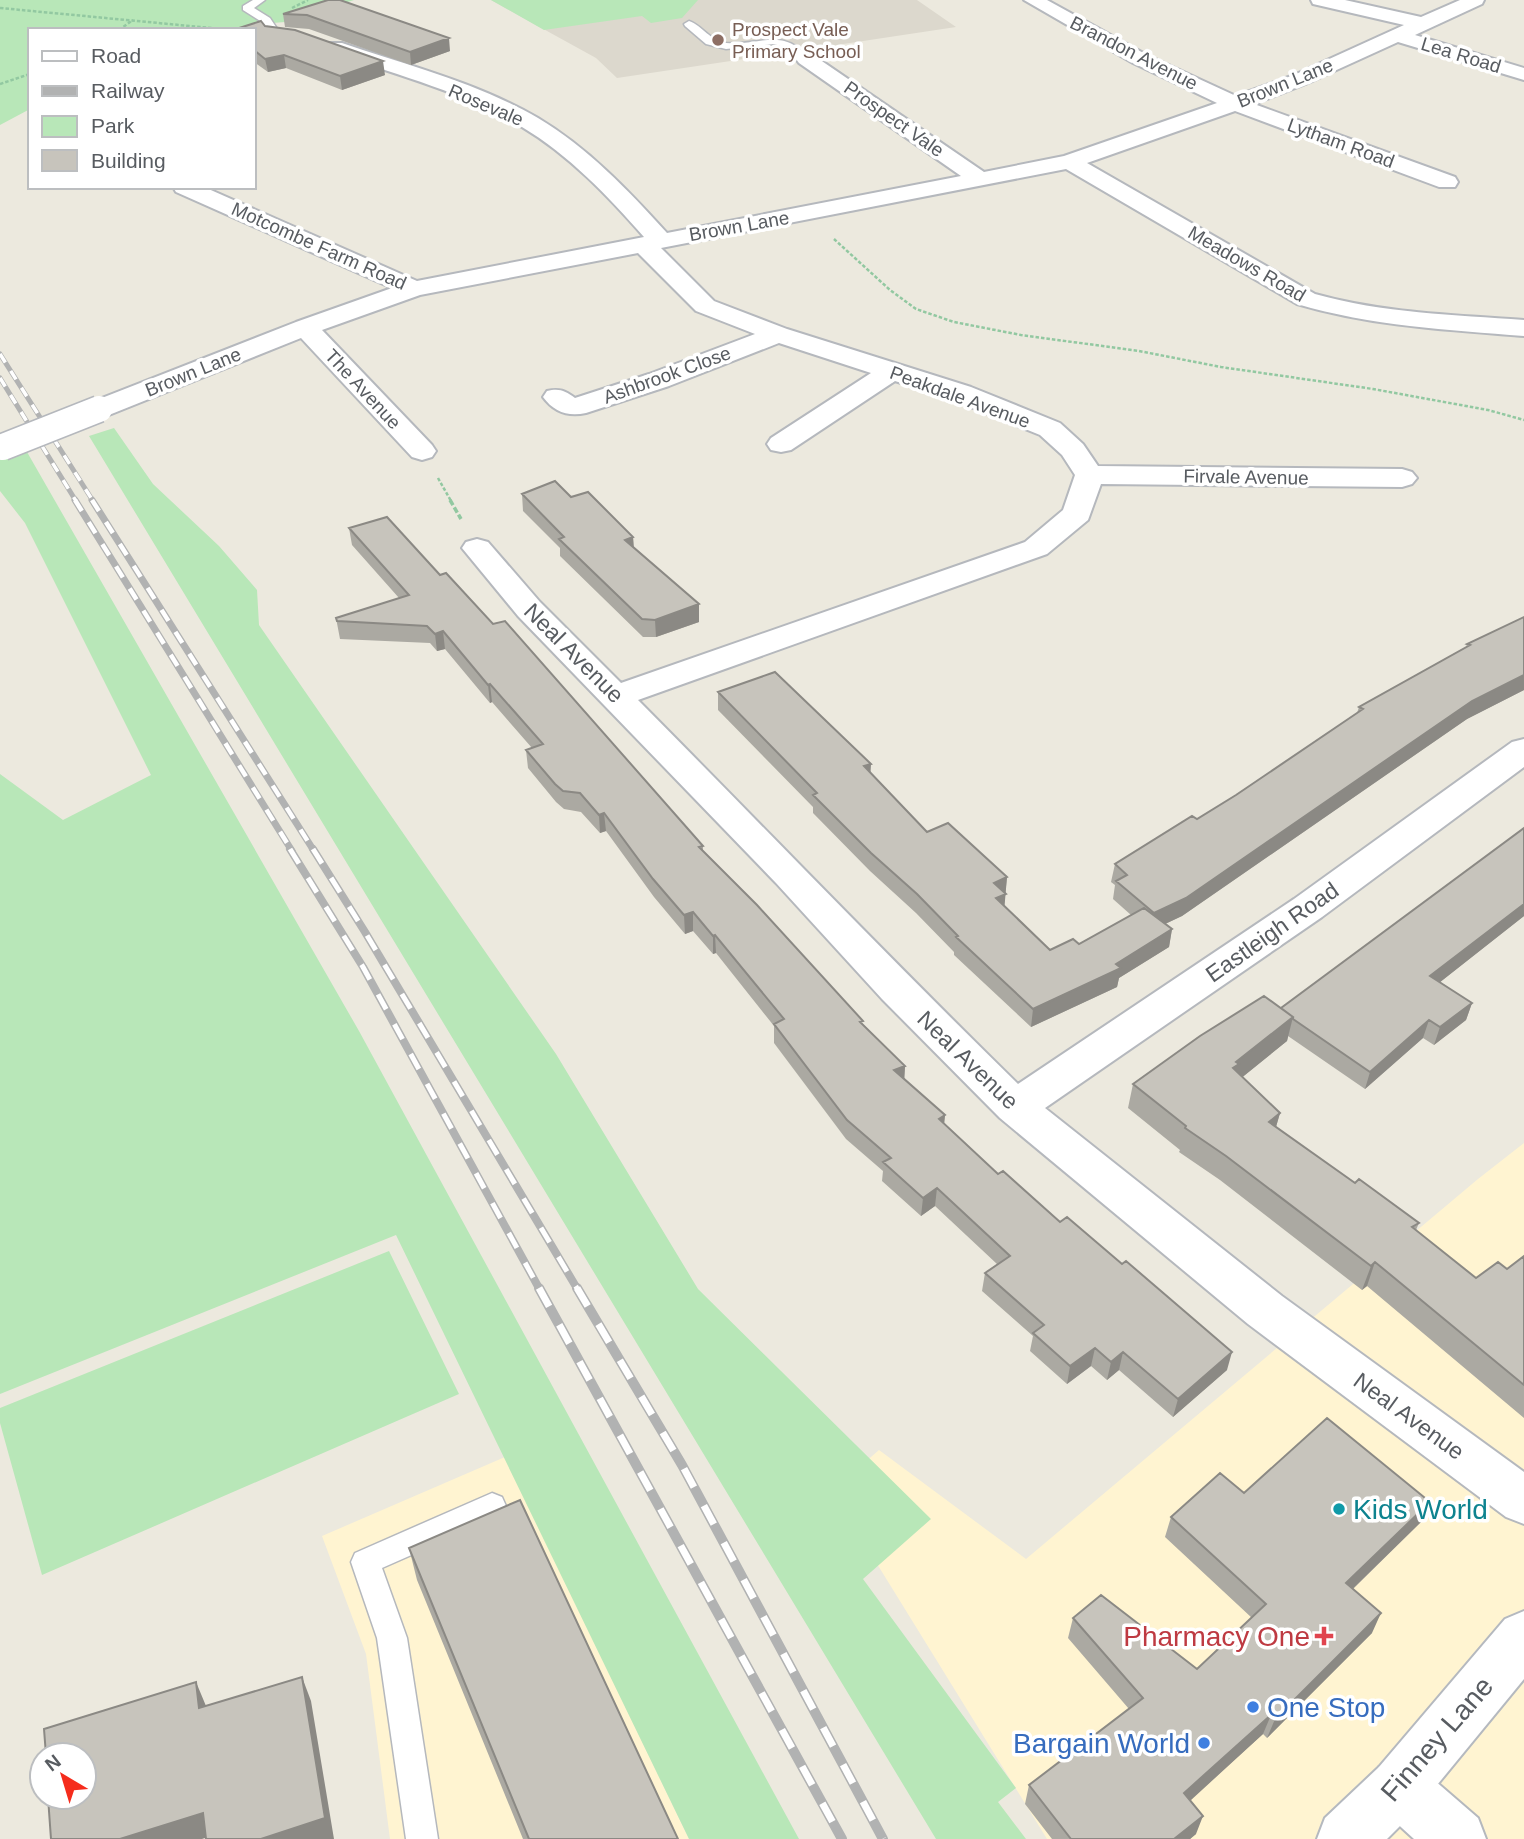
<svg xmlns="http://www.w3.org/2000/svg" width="1524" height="1839" font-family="Arial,sans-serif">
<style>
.commercial{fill:#fff4d1}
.education{fill:#dcd8cd}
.green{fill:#b8e7b8}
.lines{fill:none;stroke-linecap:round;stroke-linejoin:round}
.lane-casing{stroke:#b5b8bd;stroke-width:3}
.street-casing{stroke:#b5b8bd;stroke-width:4}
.secondary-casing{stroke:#b5b9bf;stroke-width:4}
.path-far1{stroke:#92c8a1;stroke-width:2.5;stroke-dasharray:3.5 2;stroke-linecap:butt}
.path{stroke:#92c8a1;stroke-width:3.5;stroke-dasharray:6 2.5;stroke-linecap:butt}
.lane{fill:#fff;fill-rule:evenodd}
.street{fill:#fff;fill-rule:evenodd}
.secondary{fill:#fff;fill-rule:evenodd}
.rail-far3-casing{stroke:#b1b2b2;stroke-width:5}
.rail-far2-casing{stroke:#b1b2b2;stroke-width:7}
.rail-far1-casing{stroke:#b1b2b2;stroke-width:8}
.rail-casing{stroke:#b1b2b2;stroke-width:10}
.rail-far3{stroke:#fff;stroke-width:3.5;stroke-dasharray:10;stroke-linecap:butt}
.rail-far2{stroke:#fff;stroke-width:4.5;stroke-dasharray:13;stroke-linecap:butt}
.rail-far1{stroke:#fff;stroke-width:5;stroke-dasharray:17;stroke-linecap:butt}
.rail{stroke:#fff;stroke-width:7;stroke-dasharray:21;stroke-linecap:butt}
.street-bridge-casing{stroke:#b5b8bd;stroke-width:29;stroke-linecap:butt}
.street-bridge{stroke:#fff;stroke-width:26}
.wall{fill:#aba9a2}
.shaded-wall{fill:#8b8984}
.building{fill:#c7c4bc;stroke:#8b8984;stroke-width:2}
.education-dot{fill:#8d6e63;stroke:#fff;stroke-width:2.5}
.culture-dot{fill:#0f9aa8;stroke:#fff;stroke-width:2.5}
.health-dot{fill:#e0444e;stroke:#fff;stroke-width:2.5}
.shop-dot{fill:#3f7fe0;stroke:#fff;stroke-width:2.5}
.labels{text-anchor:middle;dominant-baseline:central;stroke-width:7;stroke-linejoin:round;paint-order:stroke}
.far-education-label{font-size:19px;fill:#785e54;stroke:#fff;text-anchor:start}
.far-street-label{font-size:19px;fill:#585c61;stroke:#fff}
.street-label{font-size:23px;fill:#585c61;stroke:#fff}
.near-culture-label{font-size:28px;fill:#0d838f;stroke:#fff;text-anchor:start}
.near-health-label{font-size:28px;fill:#be3a42;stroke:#fff;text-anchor:end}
.near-shop-label{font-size:28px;fill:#366cbe;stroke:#fff;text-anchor:start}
.near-street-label{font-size:28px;fill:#585c61;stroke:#fff}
</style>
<rect width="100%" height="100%" fill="#ece9de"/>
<path class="commercial" d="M1524,1143V1839H1047L832,1491L879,1450L1026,1559L1478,1179Z
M505,1457L689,1839H390L366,1654L322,1536Z"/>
<path class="education" d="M491,0H917L956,27L617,78L596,58Z"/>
<path class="green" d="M0,0H354L285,22L260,24L252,30L179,27L174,30H30V109L0,125Z
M491,0H698L682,18L651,23L642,16L544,30Z
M114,428L153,484L219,546L257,590L259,625L556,1054L698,1289L931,1519L863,1579L1016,1788L998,1802L1026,1839H936L89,436Z
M27,452L359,1031L799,1839H689L396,1235L0,1394V774L63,820L151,775L25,523L0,491V460Z
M389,1251L459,1394L42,1575L0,1423V1408Z"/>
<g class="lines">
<g class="lane-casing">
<path id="lane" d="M253,0H265L254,8L270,18L280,33L279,35H271L262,22L243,10V6Z
M689,21C703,26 710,41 726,43C763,46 780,26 811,59L802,61L781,46L774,44L726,49L706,44L685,26L684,24Z
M492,1493L502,1497L506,1506L502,1515L382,1568L407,1638L438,1839H406L377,1638L351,1562L355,1553Z"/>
</g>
<g class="street-casing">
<path id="street" d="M1024,0H1047L1147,55L1236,96L1294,75L1404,25L1313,4L1311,0H1345L1421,17L1460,0H1484L1482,4L1415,35L1524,68V80L1398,42L1308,83L1254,104L1455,177L1458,182L1455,187H1439L1235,111L1087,163L1315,294C1382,313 1455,315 1524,320V336C1448,330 1371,326 1297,304L1066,169L661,248L714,301L787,329L971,387L1060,423L1083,444L1098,466L1402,469L1412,472L1417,478L1412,484L1402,487L1101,484L1088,520L1047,554L638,700C765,828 889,958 1018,1084L1294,899L1512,742L1524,739V767L1322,917L1045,1108L1282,1296L1524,1472V1524L1506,1517L1248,1324L1000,1118L882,999L776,883L518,616L462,548L466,542L477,539L488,542L540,602L621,683L1025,542L1063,510L1075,475L1062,455L1040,435L951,399L895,381L791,450L781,452L771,450L767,444L771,438L871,373L779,343L669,386L586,413C568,417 554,412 543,397L547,391C560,388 565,391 575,398L649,374L755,334L696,311L638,253L420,295L322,330L432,445L436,451L432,457L422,460L412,457L301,338L109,415L99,417L89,415L85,409L89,403L296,322L392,288L176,192L173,187H204L417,281L644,237C608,196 569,155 522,127C462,91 393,74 328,51L325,47L328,43H342C407,65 478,83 538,118C588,148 628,190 667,233L961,176L799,63L796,59L799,55H813L984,172L1064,156L1217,103L1133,63Z
M1399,1758L1419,1767L1478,1818L1486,1839H1414L1379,1807L1370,1787L1379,1767Z"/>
</g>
<g class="secondary-casing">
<path id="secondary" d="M1524,1611V1679L1419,1807L1387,1839H1317L1325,1818L1379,1767L1505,1619Z"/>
</g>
<path class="path-far1" d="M0,8L232,30
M292,8L308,0
M119,30L133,20
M0,84L30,74
M834,239L890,290L916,309L954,322L1021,335L1139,351L1221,367L1373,389L1488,410L1524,420
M438,478L451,501"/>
<path class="path" d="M450,500L461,519"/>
<use href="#lane" class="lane"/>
<use href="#street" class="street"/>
<use href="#secondary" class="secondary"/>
<g class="rail-far3-casing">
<path id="rail-far3" d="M0,354L93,501
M0,378L76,501"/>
</g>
<g class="rail-far2-casing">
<path id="rail-far2" d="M75,500L292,851
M92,500L314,851"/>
</g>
<g class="rail-far1-casing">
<path id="rail-far1" d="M290,849L363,967L540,1290
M313,849L365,932L578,1290"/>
</g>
<g class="rail-casing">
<path id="rail" d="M539,1288L842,1839
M577,1288L682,1465L883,1839"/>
</g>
<use href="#rail-far3" class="rail-far3"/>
<use href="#rail-far2" class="rail-far2"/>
<use href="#rail-far1" class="rail-far1"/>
<use href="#rail" class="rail"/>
<g class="street-bridge-casing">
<path id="street-bridge" d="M3,447L99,409"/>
</g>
<use href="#street-bridge" class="street-bridge"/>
</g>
<path class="wall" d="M328,0L450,51L411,65L309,29L285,27L283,14Z
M265,26L385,75L342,90L286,68L268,72L254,62V30Z
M522,494L571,497L633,537L634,548L699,622L656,637H643L560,556V548L523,511Z
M349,528L440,575L493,624L703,846V852L863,1024L905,1066L904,1079L945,1115L944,1124L998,1174L1227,1370L1173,1417L1119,1370L1107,1380L1091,1366L1067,1384L1030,1351L1033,1336L982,1291L985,1273L997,1264L935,1206L921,1216L882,1181L883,1171L846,1139L774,1043V1026L716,953L713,954L693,931L685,934L654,897L606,831L600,833L581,812L564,809L556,802L528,768L526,750L532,748L492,702L490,703L445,649L437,651L430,643L340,639L336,618L399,598L352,545Z
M1524,617V690L1467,719L1182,916L1165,924L1172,929L1169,947L1119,978L1117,987L1031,1027L954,955V952L916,913L870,871L813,813V807L718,710V692L870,772L927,832L1007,877L1004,906L1050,950L1079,944L1131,915L1113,899L1115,885L1111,882L1115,864L1197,819L1236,795L1357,713L1359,707L1466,647L1467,644Z
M1524,828V916L1440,982L1472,1003L1466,1020L1434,1045L1423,1038L1365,1089L1288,1036L1287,1041L1242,1077L1280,1113L1276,1127L1355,1183L1419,1223L1416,1230L1476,1278L1507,1269L1524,1256V1418L1367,1286L1362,1290L1220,1180L1179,1152L1180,1150L1128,1108L1133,1084L1281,1008Z
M1244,1493L1421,1522L1353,1589L1372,1633L1267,1738L1263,1734L1190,1800L1196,1834L1190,1839H1052L1025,1804L1029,1785L1129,1709L1068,1638L1073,1618L1197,1669L1252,1618L1165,1537L1171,1517Z
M409,1548L678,1839H523L417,1580Z"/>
<path class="shaded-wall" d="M449,38L450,51L411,65L410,52Z
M284,55L286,68L268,72L265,59Z
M383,61L385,75L342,90L340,76Z
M633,537L634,554L625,540Z
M699,604V622L656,637L655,620Z
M443,631L445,649L437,651L435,634Z
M1524,675V690L1467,719L1182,916L1150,931L1154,913L1472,701Z
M490,684L492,702L490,703L488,685Z
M871,764L870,782L864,766Z
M604,813L606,831L600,833L599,815Z
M1007,877L1004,912L994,917V883Z
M1524,904V916L1425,994L1430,976Z
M693,912V931L685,934L684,915Z
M1172,929L1169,947L1119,978L1117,987L1031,1027L1033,1009L1116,964Z
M715,935L716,953L713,954V936Z
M1472,1003L1466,1020L1434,1045L1440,1027Z
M1293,1017L1287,1041L1234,1084L1233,1068L1236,1062Z
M1429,1020L1423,1038L1365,1089L1370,1072Z
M905,1066L904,1085L894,1070Z
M1280,1113L1273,1137L1269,1122Z
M945,1115L943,1134L939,1119Z
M937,1188L935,1206L921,1216L923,1198Z
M1375,1262L1367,1286L1362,1290L1371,1266Z
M1095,1348L1091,1366L1067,1384L1070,1366Z
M1123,1352L1119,1370L1107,1380L1111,1362Z
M1232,1352L1227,1370L1173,1417L1178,1399Z
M1430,1502L1421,1522L1338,1603L1346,1583Z
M1381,1613L1372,1633L1267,1738L1275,1719Z
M302,1677L311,1701L334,1839H261Z
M196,1682L206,1706L199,1708Z
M1271,1715L1263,1734L1178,1812L1184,1793Z
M203,1813L214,1835L202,1839H120Z
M1203,1816L1196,1834L1190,1839H1174Z"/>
<path class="building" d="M328,0H340L449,38L410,52L307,15L283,14Z
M261,21L265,26L295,30L383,61L340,76L284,55L265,59L254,50V30H233Z
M555,481L571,497L588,492L633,537L625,540L699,604L655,620L642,619L559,539L564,537L522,494Z
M387,517L440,575L446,573L493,624L505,621L703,846L699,847L757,905L863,1021L860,1022L905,1066L894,1070L945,1115L939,1119L998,1174L1003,1171L1060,1222L1067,1217L1122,1264L1126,1261L1232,1352L1178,1399L1123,1352L1111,1362L1095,1348L1070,1366L1033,1333L1044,1325L985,1273L1010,1256L937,1188L923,1198L883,1162L891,1158L847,1120L774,1024L784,1019L715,935L713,936L693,912L684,915L653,879L604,813L599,815L580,793L563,791L555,784L526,750L543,744L490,684L488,685L443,631L435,634L427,626L337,621L336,618L409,595L349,528Z
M1524,617V675L1472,701L1186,898L1154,913L1116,881L1127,875L1115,864L1192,816L1197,819L1236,795L1363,709L1359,707L1470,645L1467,644Z
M775,672L871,764L864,766L927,832L948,823L1007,877L994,883L1006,894L996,898L1050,950L1073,939L1079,944L1144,908L1172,929L1116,964L1121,968L1033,1009L956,937L958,936L917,894L871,853L813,795L817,793L718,692Z
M1524,828V904L1430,976L1472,1003L1440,1027L1429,1020L1370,1072L1293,1019V1017L1281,1008Z
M1264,996L1293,1017L1236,1062L1239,1064L1233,1068L1280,1113L1269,1122L1355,1183L1359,1179L1419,1223L1412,1227L1476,1278L1498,1262L1507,1269L1524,1256V1385L1375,1262L1371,1266L1226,1156L1185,1128L1186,1126L1133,1084L1200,1036Z
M1327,1418L1430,1502L1346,1583L1381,1613L1275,1719L1271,1715L1184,1793L1203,1816L1174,1839H1071L1029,1785L1143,1698L1073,1618L1101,1595L1197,1669L1266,1604L1171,1517L1220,1473L1244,1493Z
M520,1500L678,1839H529L409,1548Z
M302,1677L325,1818L261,1839H206L203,1813L120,1839H51L48,1797H84V1755H46L44,1729L196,1682L199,1708Z"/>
<circle class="education-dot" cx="718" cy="40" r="7"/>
<circle class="culture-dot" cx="1339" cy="1509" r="7"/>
<path class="health-dot" d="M1320.5 1625.5h7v7h7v7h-7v7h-7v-7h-7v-7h7z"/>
<g class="shop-dot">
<circle cx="1253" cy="1707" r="7"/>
<circle cx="1204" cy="1743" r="7"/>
</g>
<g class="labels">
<g class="far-education-label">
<text x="732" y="29">Prospect Vale<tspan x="732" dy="22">Primary School</tspan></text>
</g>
<g class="far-street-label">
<text transform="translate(1134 53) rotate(27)">Brandon Avenue</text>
<text transform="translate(1461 55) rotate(17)">Lea Road</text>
<text transform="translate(1285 83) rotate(-22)">Brown Lane</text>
<text transform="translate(486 105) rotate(23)">Rosevale</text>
<text transform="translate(894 119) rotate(35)">Prospect Vale</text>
<text transform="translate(1341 143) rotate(20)">Lytham Road</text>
<text transform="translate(739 226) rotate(-10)">Brown Lane</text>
<text transform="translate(319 246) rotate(24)">Motcombe Farm Road</text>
<text transform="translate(1247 264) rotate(30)">Meadows Road</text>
<text transform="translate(193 372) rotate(-22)">Brown Lane</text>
<text transform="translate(667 375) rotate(-20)">Ashbrook Close</text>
<text transform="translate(363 389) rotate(47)">The Avenue</text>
<text transform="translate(960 397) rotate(20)">Peakdale Avenue</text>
<text transform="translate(1246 477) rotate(1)">Firvale Avenue</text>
</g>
<g class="street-label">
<text transform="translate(574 653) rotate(45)">Neal Avenue</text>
<text transform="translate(1272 932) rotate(-35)">Eastleigh Road</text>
<text transform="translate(968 1060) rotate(44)">Neal Avenue</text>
<text transform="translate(1409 1416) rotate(36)">Neal Avenue</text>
</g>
<g class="near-culture-label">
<text x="1353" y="1509">Kids World</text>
</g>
<g class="near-health-label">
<text x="1310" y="1636">Pharmacy One</text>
</g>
<g class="near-shop-label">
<text x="1267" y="1707">One Stop</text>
<text x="1190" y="1743" text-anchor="end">Bargain World</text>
</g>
<g class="near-street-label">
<text transform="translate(1437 1739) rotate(-49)">Finney Lane</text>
</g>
</g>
<rect x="28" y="28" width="228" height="161" fill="#ffffff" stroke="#bcbec0" stroke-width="2"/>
<rect x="42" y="51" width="35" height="10" fill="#ffffff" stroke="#bcbec0" stroke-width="2"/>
<text x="91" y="63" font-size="21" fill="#585c61">Road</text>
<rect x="42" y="86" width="35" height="10" fill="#b1b2b2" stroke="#bcbec0" stroke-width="2"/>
<text x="91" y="98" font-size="21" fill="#585c61">Railway</text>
<rect x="42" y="116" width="35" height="21" fill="#b8e7b8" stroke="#bcbec0" stroke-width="2"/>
<text x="91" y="133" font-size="21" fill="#585c61">Park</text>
<rect x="42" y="150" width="35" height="21" fill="#c7c4bc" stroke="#bcbec0" stroke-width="2"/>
<text x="91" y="168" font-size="21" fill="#585c61">Building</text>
<g transform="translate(63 1776) rotate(322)"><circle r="33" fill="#ffffff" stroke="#bcbec0" stroke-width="2"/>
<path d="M0-5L12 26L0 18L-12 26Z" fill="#f52c1c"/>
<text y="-10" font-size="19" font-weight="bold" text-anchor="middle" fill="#585c61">N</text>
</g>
</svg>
